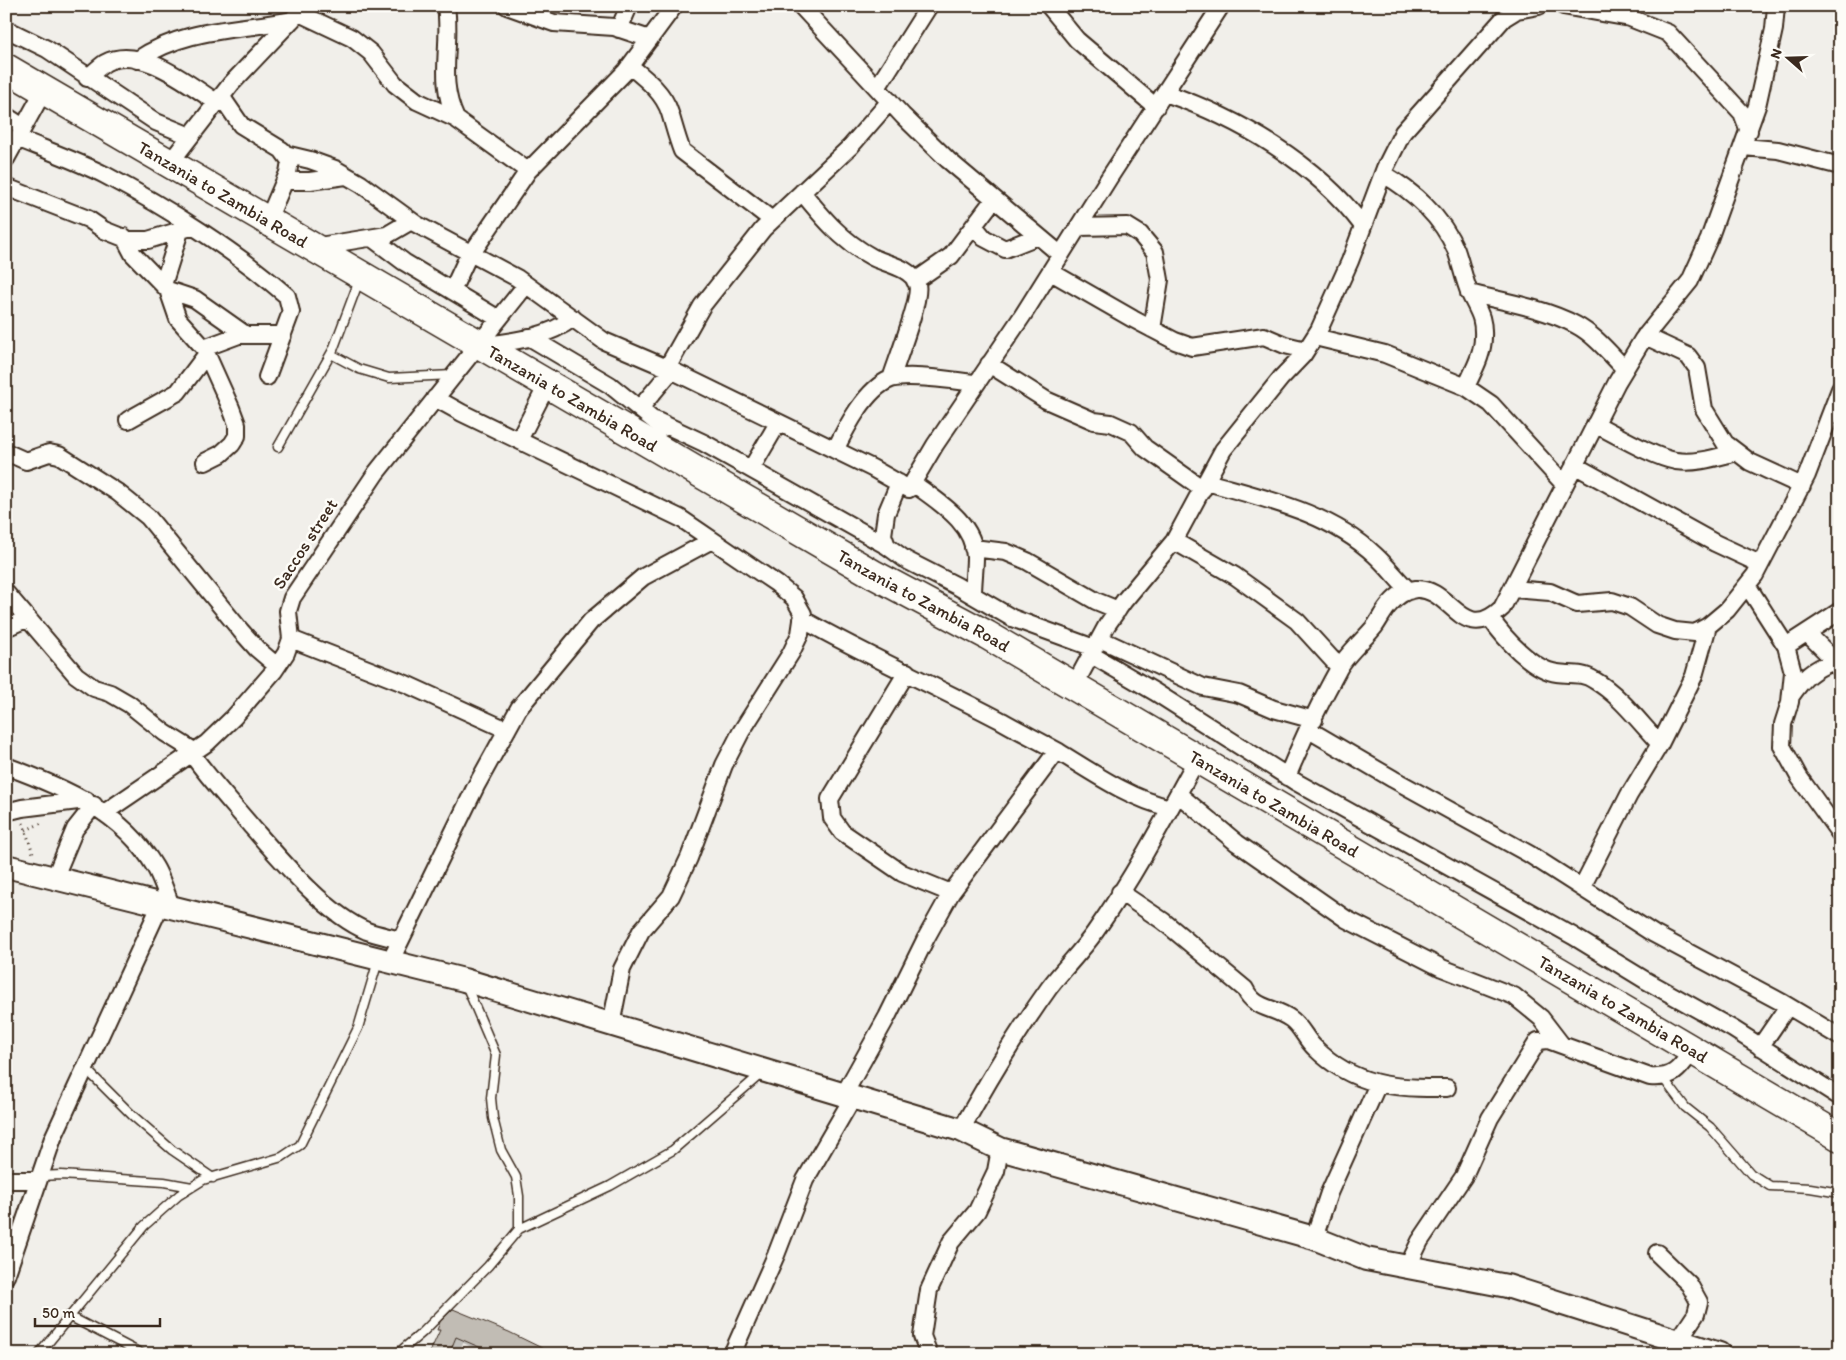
<svg xmlns="http://www.w3.org/2000/svg" width="1846" height="1360" font-family="Itim,sans-serif">
<style>
.shadow{fill:#0003}
.building{fill:#c1bcb4;stroke:#3b2a1e}
.lines{fill:none;stroke-linecap:round;stroke-linejoin:round}
.lane-casing{stroke:#3b2a1e;stroke-width:11}
.street-casing{stroke:#3b2a1e;stroke-width:20}
.secondary-casing{stroke:#3b2a1e;stroke-width:26}
.highway-casing{stroke:#3b2a1e;stroke-width:31}
.path{stroke:#3b2a1e;stroke-width:3;stroke-dasharray:1 4;stroke-linecap:butt}
.lane{stroke:#fdfcf7;stroke-width:8}
.street{stroke:#fdfcf7;stroke-width:16}
.secondary{stroke:#fdfcf7;stroke-width:22}
.highway{stroke:#fdfcf7;stroke-width:28}
.labels{text-anchor:middle;dominant-baseline:central;stroke-width:5;stroke-linejoin:round;paint-order:stroke}
.street-label{font-size:18px;fill:#3b2a1e;stroke:#fdfcf7}
</style>
<rect width="100%" height="100%" fill="#f1efea"/>
<filter id="ink" filterUnits="userSpaceOnUse"><feTurbulence type="fractalNoise" baseFrequency=".02" numOctaves="2"/><feDisplacementMap in="SourceGraphic" scale="10" xChannelSelector="R" yChannelSelector="G"/><feConvolveMatrix kernelMatrix="1 2 1 2 8 2 1 2 1" color-interpolation-filters="sRGB"/></filter>
<g filter="url(#ink)">
<path class="shadow" d="M439,1329L550,1354H486L463,1343L458,1354H431L441,1331Z"/>
<path class="building" d="M453,1309L509,1332L554,1354H495L456,1337L449,1354H429L440,1330H437L440,1322Z"/>
<g class="lines">
<g class="lane-casing">
<path id="lane" d="M6,8L7,6
M331,354L359,369L389,378L453,375
M278,447L333,350L360,278
M466,985L496,1055L491,1098L493,1118L501,1150L516,1177L519,1196V1229
M85,1068L132,1115L172,1150L213,1178
M1664,1079L1685,1107L1710,1127L1751,1174L1770,1186L1810,1188L1840,1193
M40,1176L61,1175L164,1182L192,1187
M69,1316L142,1354
M39,1354L144,1226L179,1195L203,1180L282,1157L300,1145L358,1028L378,961
M397,1354L423,1332L488,1266L519,1229L610,1186L673,1150L762,1073"/>
</g>
<g class="street-casing">
<path id="street" d="M446,6C452,47 437,79 456,119L528,171
M507,6L554,23L614,27L650,39
M801,6L903,116L948,160L1061,255
M1049,6L1077,40L1156,107
M1563,6L1630,18L1668,33L1742,113L1749,131
M299,13L352,38L371,53L395,84L417,101L456,119
M6,29L47,49L156,122L190,136
M619,29L629,6
M137,60C187,27 236,31 292,20
M630,66C646,79 664,93 670,113C674,126 677,138 682,151L772,220
M87,78C93,73 99,67 105,63C140,44 188,84 216,102
M877,88L929,6
M1165,93C1238,118 1316,163 1363,226
M221,96L241,125L282,150L290,161L288,173L267,222
M6,116L23,127
M17,138C46,150 77,161 105,175C166,207 236,251 287,296L291,312L267,377
M1743,147L1778,150L1840,166
M285,154L310,160L335,169L361,184L416,224L517,278L604,341L667,368L872,468L909,489L935,445L1023,315L1109,178L1221,6
M6,159L44,90
M169,164L231,84L305,6
M1383,174C1413,191 1442,217 1456,250C1461,264 1464,280 1470,294C1478,311 1484,317 1483,337C1483,355 1473,371 1466,387
M285,181H310L346,176
M6,187L88,219L104,230L129,240H148L191,227
M802,192C823,218 842,241 872,257C885,264 911,267 917,284C922,297 896,363 891,379
M975,227L984,238L1005,249L1038,236
M1079,227L1127,226L1140,234L1155,252L1160,280L1152,329
M124,237L133,254L168,290L178,319L204,348L231,408L237,424V436L232,444L221,454L205,462
M372,238L404,262L499,319
M313,247L387,235L411,221
M472,253L528,171L626,71L674,6
M1051,272L1133,319L1175,341L1192,347L1264,336L1285,345L1306,350
M915,281L951,256L994,199
M163,285L180,231
M168,290L195,299L246,335
M452,291L470,252
M1469,293C1505,302 1544,308 1576,325C1595,335 1610,354 1625,369
M1645,336L1688,356L1697,368L1704,409L1725,443L1750,462L1802,486
M529,337L610,385L663,428
M1315,337L1385,354L1466,387L1491,404L1564,484
M483,345C513,342 549,337 573,318
M204,348L239,335H283
M989,364L1046,400L1094,421L1111,423L1131,432L1145,448L1203,489
M667,368L702,306L763,229L850,147L890,101
M435,398L462,413L680,518L777,584L794,598L803,614L800,634L791,653L741,732L724,765L689,858L671,896L641,931L622,969L611,1025
M640,408L671,371
M128,420L178,392L206,355
M655,420L704,443L887,546
M1595,424C1617,435 1653,457 1676,461C1696,464 1717,457 1737,452
M519,440L547,385
M835,450C846,428 866,388 891,379C909,373 955,381 976,383
M6,452L26,461L49,453L59,455L117,492L148,517L241,631L257,649L277,666
M1574,465L1715,543L1760,564
M751,469L778,423
M1207,482C1265,499 1329,512 1375,555C1387,566 1397,579 1409,591
M899,483L886,514L883,535L887,546L906,560L957,586L1012,618L1094,648
M913,483C938,502 974,522 975,557C975,569 973,582 973,595
M1174,541L1235,576L1297,621L1339,667
M973,548L1006,552L1027,561L1096,601L1118,610
M1747,585L1786,646L1793,672L1790,702L1783,724L1782,746L1799,777L1840,834
M1513,589L1550,592L1577,604L1612,601L1630,607L1657,625L1675,631L1695,633L1708,626L1727,610L1755,575L1807,475L1840,389
M6,593L76,675L94,688L110,693L129,704L165,733L194,751
M802,619C867,656 936,686 1002,721C1021,732 1040,741 1059,752C1095,774 1129,798 1170,808
M1491,619C1504,638 1533,670 1557,673C1570,675 1582,672 1594,680C1620,695 1640,723 1660,744
M6,628L26,619
M1807,633L1829,655L1839,668
M291,639L406,684L507,730
M1100,639L1203,687L1239,694L1274,709L1314,720
M1786,646L1840,611
M1090,654L1155,692L1296,782L1573,936L1645,980L1733,1029L1840,1097
M907,672L830,799L832,818L842,832L902,873L951,893
M1074,686L1107,625L1124,601L1174,541L1223,450L1281,378L1303,355L1319,330L1350,261L1385,168L1403,132L1504,18L1517,10L1539,6
M1791,696C1804,677 1812,670 1834,661
M1309,730L1393,779L1529,854L1654,934L1783,1003L1840,1037
M191,753C210,780 231,802 252,827C281,860 326,914 367,931C378,935 390,937 400,940
M6,766C63,787 123,812 155,867C162,879 167,895 172,909
M1287,777C1302,741 1319,704 1338,670C1346,654 1364,640 1375,626C1380,619 1384,610 1390,604C1397,596 1406,590 1416,589C1451,587 1462,646 1502,608L1617,382L1643,339L1690,281L1709,239L1757,106L1774,29L1776,6
M1178,794L1237,843L1346,919L1442,968L1514,996L1541,1018L1561,1044
M6,812L22,808L86,800
M104,813L207,743L234,717L274,671L286,653L291,639L288,611L292,598L376,473L526,285
M54,879L75,829L94,805
M1582,887L1629,795L1660,744L1694,676L1708,626
M1120,892L1163,921L1245,989C1255,1010 1273,1006 1291,1019C1301,1026 1306,1040 1315,1048C1353,1086 1396,1089 1447,1088
M390,962L476,786L519,708L591,621L643,577L712,540
M1760,1047L1788,1006
M843,1096L887,1017L926,938L951,893L1057,751
M961,1130C988,1081 1016,1034 1049,988C1063,969 1081,952 1095,932C1133,878 1165,818 1197,759
M6,1180H38
M1314,1238L1329,1193L1378,1084
M1657,1253L1689,1284L1699,1302L1696,1314L1678,1341
M1407,1268L1420,1241L1464,1176L1490,1118L1538,1041L1548,1040L1650,1077C1674,1079 1680,1068 1693,1050
M6,1276L53,1138L160,906
M732,1354L776,1255L805,1180L852,1099
M929,1354L922,1336L929,1290L951,1242L977,1211L996,1171L1000,1149"/>
</g>
<g class="secondary-casing">
<path id="secondary" d="M6,866L464,980L961,1130L1000,1149L1314,1238L1366,1259L1507,1286L1719,1354"/>
</g>
<g class="highway-casing">
<g id="highway">
<path id="s1" d="M6,68L873,574L987,635L1840,1137"/>
</g>
</g>
<path class="path" d="M23,823L33,853
M26,830L44,822"/>
<use href="#lane" class="lane"/>
<use href="#street" class="street"/>
<use href="#secondary" class="secondary"/>
<use href="#highway" class="highway"/>
</g>
</g>
<g class="labels">
<g class="street-label">
<text stroke="none"><textPath href="#s1" startOffset="251">Tanzania to Zambia Road</textPath></text>
<text stroke="none"><textPath href="#s1" startOffset="656">Tanzania to Zambia Road</textPath></text>
<text transform="translate(305 544) rotate(-57)">Saccos street</text>
<text stroke="none"><textPath href="#s1" startOffset="1061">Tanzania to Zambia Road</textPath></text>
<text stroke="none"><textPath href="#s1" startOffset="1466">Tanzania to Zambia Road</textPath></text>
<text stroke="none"><textPath href="#s1" startOffset="1871">Tanzania to Zambia Road</textPath></text>
</g>
</g>
<rect width="1846" height="1360" fill="none" stroke="#fdfcf7" stroke-width="25"/>
<rect x="12" y="12" width="1821" height="1335" fill="none" stroke="#3b2a1e" stroke-width="2" filter="url(#ink)"/>
<g transform="translate(1788 58) rotate(290)" stroke="#fdfcf7" stroke-width="4" paint-order="stroke">
<path d="M0-4L9 19L0 12L-9 19Z" fill="#3b2a1e"/>
<text y="-8" font-size="14" font-weight="bold" text-anchor="middle" fill="#3b2a1e">N</text>
</g>
<path d="M35 1318v8h125v-8" fill="none" stroke="#3b2a1e" stroke-width="2.5"/>
<text x="42" y="1318" font-size="15" fill="#3b2a1e" stroke="#fdfcf7" stroke-width="4" paint-order="stroke">50 m</text>
</svg>
